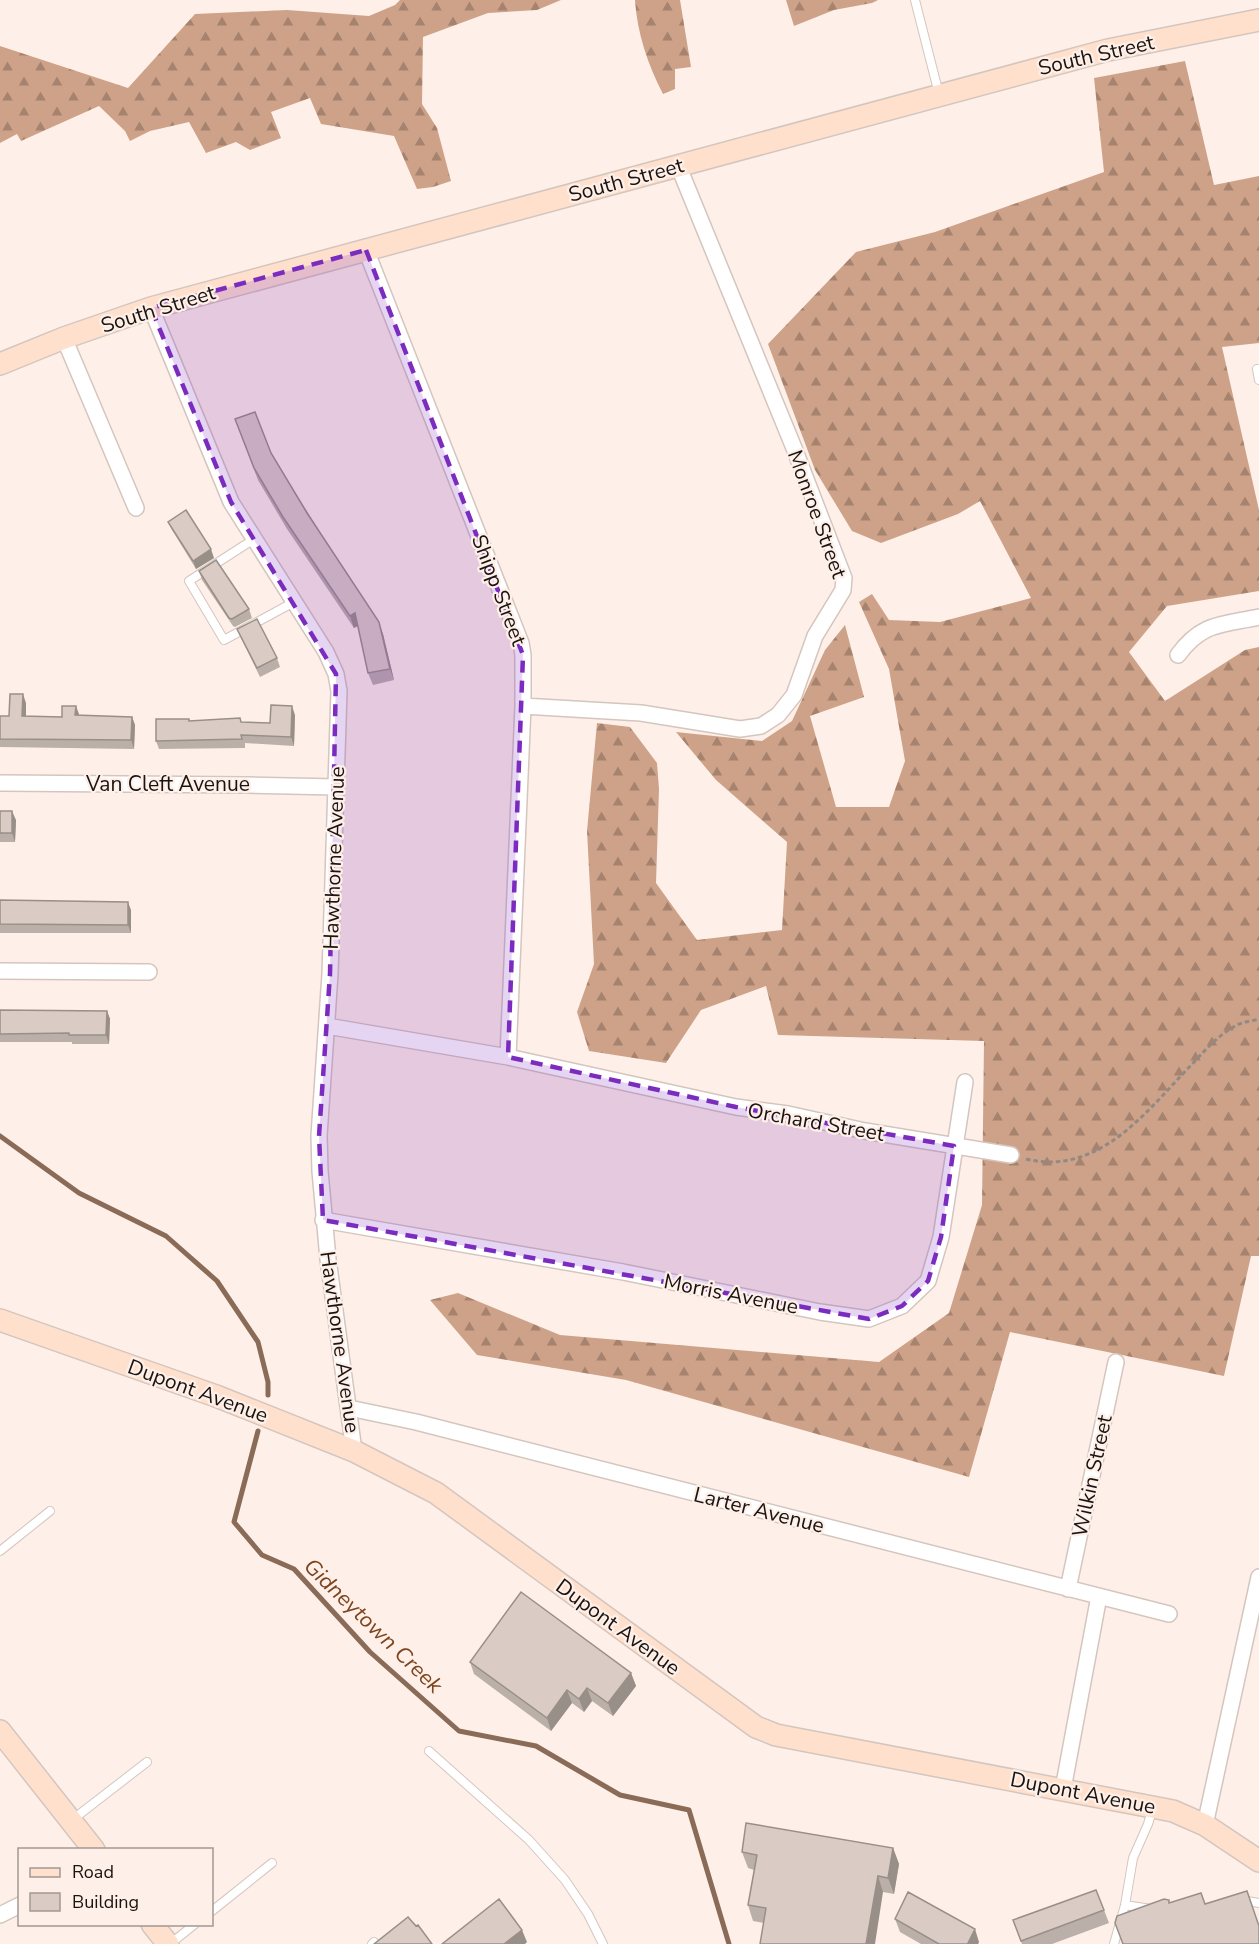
<svg xmlns="http://www.w3.org/2000/svg" width="1259" height="1944" font-family="'Nunito Sans',sans-serif">
<style>
.forest{fill:url(#forest-firs)}
.lines{fill:none;stroke-linecap:round;stroke-linejoin:round}
.stream{stroke:#8a6b58;stroke-width:5}
.lane-casing{stroke:#d4c6be;stroke-width:10}
.street-casing{stroke:#d4c6be;stroke-width:18}
.secondary-casing{stroke:#d4c6be;stroke-width:24}
.path{stroke:#938984;stroke-width:3;stroke-dasharray:4.5 3;stroke-linecap:butt}
.lane{stroke:#fff;stroke-width:8}
.street{stroke:#fff;stroke-width:15}
.secondary{stroke:#fee0cd;stroke-width:21}
.wall{fill:#bbafa9}
.shaded-wall{fill:#998f89}
.building{fill:#daccc4;stroke:#998f89;stroke-width:1.5}
.marked{fill:#7b2cbf;fill-opacity:0.2;stroke:#7b2cbf;stroke-width:4.5;stroke-dasharray:12 8;stroke-linejoin:round}
.labels{text-anchor:middle;dominant-baseline:central;stroke-width:4.5;stroke-linejoin:round;paint-order:stroke}
.street-label{font-size:21px;fill:#191412;stroke:#fef0e8}
.water-label{font-size:22px;font-style:italic;fill:#7d451f;stroke:#fef0e8}
</style>
<defs>
<pattern id="forest-firs" width="22" height="20" patternUnits="userSpaceOnUse" patternTransform="scale(1.5)"><rect width="22" height="20" fill="#cea288"/><path d="M5 1l3.5 6h-7zM16 11l3.5 6h-7z" fill="#a6836e"/></pattern>
</defs>
<rect width="100%" height="100%" fill="#fef0e8"/>
<path class="forest" d="M400,0H561L537,10L488,13L423,37L422,104L437,128L451,181L433,187L417,189L394,136L321,124L310,98L271,112L281,138L250,150L236,142L206,153L189,122L150,131L130,141L125,131L99,106L21,141L17,134L0,143V46L128,88L195,14L287,10L369,16L395,5Z
M635,0H680L691,67L675,69V89L663,94C648,65 637,33 635,0Z
M786,0H878L872,3L834,10L794,26Z
M1185,61L1214,185L1259,176V343L1222,347L1259,510V591L1167,606L1129,652L1165,701L1245,650L1259,647V1256H1251L1224,1376L1010,1332L969,1477L626,1380L477,1355L430,1300L458,1293L560,1335L879,1362L949,1313L982,1205L984,1041L778,1035L766,986L701,1010L666,1063L589,1051L577,1012L594,964L587,831L597,723L630,727L657,763L659,789L656,883L697,940L782,930L787,842L716,780L676,732L762,741L792,721L825,650L845,625L864,697L810,716L836,807H889L905,761L889,669L859,602L872,594L889,620L940,622L1031,598L980,501L958,514L881,543L852,531L815,470L768,344L856,252L935,232L1104,172L1094,78Z"/>
<g class="lines">
<path class="stream" d="M0,1136L79,1193L166,1236L217,1281L258,1342L268,1382V1395
M258,1431L234,1522L262,1555L294,1569L370,1652L459,1731L536,1746L620,1795L689,1810L729,1944"/>
<g class="lane-casing">
<path id="lane" d="M915,0L939,94
M1257,369L1259,380
M254,539L189,581L224,640L294,602
M0,1551L50,1511
M429,1751L529,1840L565,1880L588,1914L603,1944
M72,1820L147,1762
M1242,1900L1259,1903
M1125,1905L1151,1909
M212,1911L272,1863
M170,1944L195,1924
M372,1944L374,1942
M1114,1944L1125,1905L1133,1858L1148,1824L1153,1807"/>
</g>
<g class="street-casing">
<path id="street" d="M366,250L521,643L523,655V706L508,1057
M151,308L231,502L326,652L336,674L339,691L330,974L319,1136L320,1171L328,1259L354,1451
M64,338L136,508
M1178,655C1202,622 1222,625 1259,617
M523,706L641,713L740,729L761,726L778,715L794,695L815,636L843,590L844,578L794,448L678,165
M0,783L248,785L336,787
M0,971L149,972
M327,1026L508,1057L736,1107L788,1114L865,1131L1011,1155
M323,1220L623,1272L820,1312L869,1319L902,1306L928,1281L941,1237L965,1082
M349,1408L416,1422L1169,1614
M1068,1589L1116,1362
M1063,1789L1099,1596
M1205,1825L1259,1577
M0,1915L20,1905"/>
</g>
<g class="secondary-casing">
<path id="secondary" d="M0,364L64,338L151,308L1108,50L1259,20
M0,1320L216,1396L354,1451L436,1493L756,1727L776,1735L1173,1811L1205,1825L1259,1861
M0,1731L94,1850
M152,1924L168,1944"/>
</g>
<path class="path" d="M1026,1159C1101,1177 1149,1108 1195,1061C1208,1047 1220,1034 1237,1025C1243,1022 1252,1021 1259,1019"/>
<use href="#lane" class="lane"/>
<use href="#street" class="street"/>
<use href="#secondary" class="secondary"/>
</g>
<path class="wall" d="M235,419L271,453L383,634L394,680L373,685L368,673L358,626L354,628L287,529L258,480Z
M168,522L214,558L196,569L172,530Z
M199,571L249,609L252,618L235,627L233,626L202,580Z
M237,629L277,658L280,667L260,677L241,638Z
M26,703V716L62,717L79,714V716L132,717L135,725L134,749L0,747V716H9Z
M295,715L294,746L245,743V748L159,749L156,741L189,719V721L240,718L242,723H270Z
M0,811L16,820L15,842H0Z
M0,900L131,910V933H0Z
M0,1010L107,1011L110,1019L109,1044H72V1042H0Z
M470,1662L631,1673L636,1686L613,1716L592,1701L584,1712L572,1703L551,1731L474,1674Z
M893,1848L899,1864L894,1894L883,1892L764,1923L753,1921L748,1905L754,1870L748,1868L742,1852Z
M1104,1910L1109,1923L1052,1944H1022L1013,1920Z
M895,1919L979,1942L978,1944H921L900,1932Z"/>
<path class="shaded-wall" d="M211,549L214,558L196,569L193,561Z
M355,613L359,625L354,628L350,616Z
M379,622L383,634L394,680L390,669Z
M23,694L26,703V724L22,716Z
M76,706L79,714V724L75,715Z
M292,706L295,715L294,746L291,737Z
M132,717L135,725L134,749L131,740Z
M12,811L16,820L15,842L12,833Z
M128,902L131,910V933L128,925Z
M107,1011L110,1019L109,1044L106,1035Z
M631,1673L636,1686L613,1716L608,1703Z
M587,1688L592,1701L584,1712L579,1699Z
M567,1690L572,1703L551,1731L547,1718Z
M893,1848L899,1864L894,1894L888,1878Z
M878,1876L883,1892L875,1944H866Z
M975,1929L979,1942L978,1944H968Z
M522,1930L527,1942L525,1944H504Z"/>
<path class="building" d="M255,412L271,453L307,513L379,622L390,669L368,673L355,613L350,616L283,517L254,468L235,419Z
M186,510L211,549L193,561L168,522Z
M216,560L249,609L232,619L229,618L199,571Z
M257,619L277,658L257,668L237,629Z
M10,694H23L22,716L62,717V706H76L75,715L132,717L131,740L0,739V716H9Z
M271,705L292,706L291,737L241,735L242,739L156,741V719H189V721L240,718L241,722L270,723Z
M0,811H12V833H0Z
M0,900L128,902V925L0,924Z
M0,1010L107,1011L106,1035H69V1033L0,1034Z
M521,1592L631,1673L608,1703L587,1688L579,1699L567,1690L547,1718L470,1662Z
M746,1823L893,1848L888,1878L878,1876L866,1944H760L766,1908L748,1905L757,1855L742,1852Z
M1096,1890L1104,1910L1021,1941L1013,1920Z
M1247,1891L1259,1926V1944H1123L1115,1923L1117,1916L1164,1899L1169,1900V1903L1201,1893L1205,1904Z
M908,1892L975,1929L968,1943L969,1944H939L895,1919Z
M499,1899L522,1930L504,1944H442Z
M408,1917L416,1926L418,1925L432,1944H374Z"/>
<path class="marked" d="M366,250L523,655L508,1057L736,1107L954,1146L941,1237L928,1281L902,1306L869,1319L323,1220L319,1136L330,974L336,674L231,502L151,308Z"/>
<g class="labels">
<g class="street-label">
<text transform="translate(1096 55) rotate(-13)">South Street</text>
<text transform="translate(626 180) rotate(-15)">South Street</text>
<text transform="translate(158 309) rotate(-17)">South Street</text>
<text transform="translate(817 514) rotate(70)">Monroe Street</text>
<text transform="translate(499 590) rotate(69)">Shipp Street</text>
<text x="168" y="784">Van Cleft Avenue</text>
<text transform="translate(334 858) rotate(-88)">Hawthorne Avenue</text>
<text transform="translate(816 1122) rotate(10)">Orchard Street</text>
<text transform="translate(731 1294) rotate(11)">Morris Avenue</text>
<text transform="translate(340 1342) rotate(82)">Hawthorne Avenue</text>
<text transform="translate(198 1391) rotate(20)">Dupont Avenue</text>
<text transform="translate(1092 1476) rotate(-78)">Wilkin Street</text>
<text transform="translate(759 1510) rotate(14)">Larter Avenue</text>
<text transform="translate(618 1627) rotate(36)">Dupont Avenue</text>
<text transform="translate(1083 1793) rotate(11)">Dupont Avenue</text>
</g>
<g class="water-label">
<text transform="translate(373 1626) rotate(44)">Gidneytown Creek</text>
</g>
</g>
<rect x="18" y="1848" width="195" height="78" fill="#fef0e8" stroke="#a29892" stroke-width="1.5"/>
<rect x="30" y="1868" width="30" height="9" fill="#fee0cd" stroke="#a29892" stroke-width="1.5"/>
<text x="72" y="1878" font-size="18" fill="#191412">Road</text>
<rect x="30" y="1893" width="30" height="18" fill="#daccc4" stroke="#a29892" stroke-width="1.5"/>
<text x="72" y="1908" font-size="18" fill="#191412">Building</text>
</svg>
